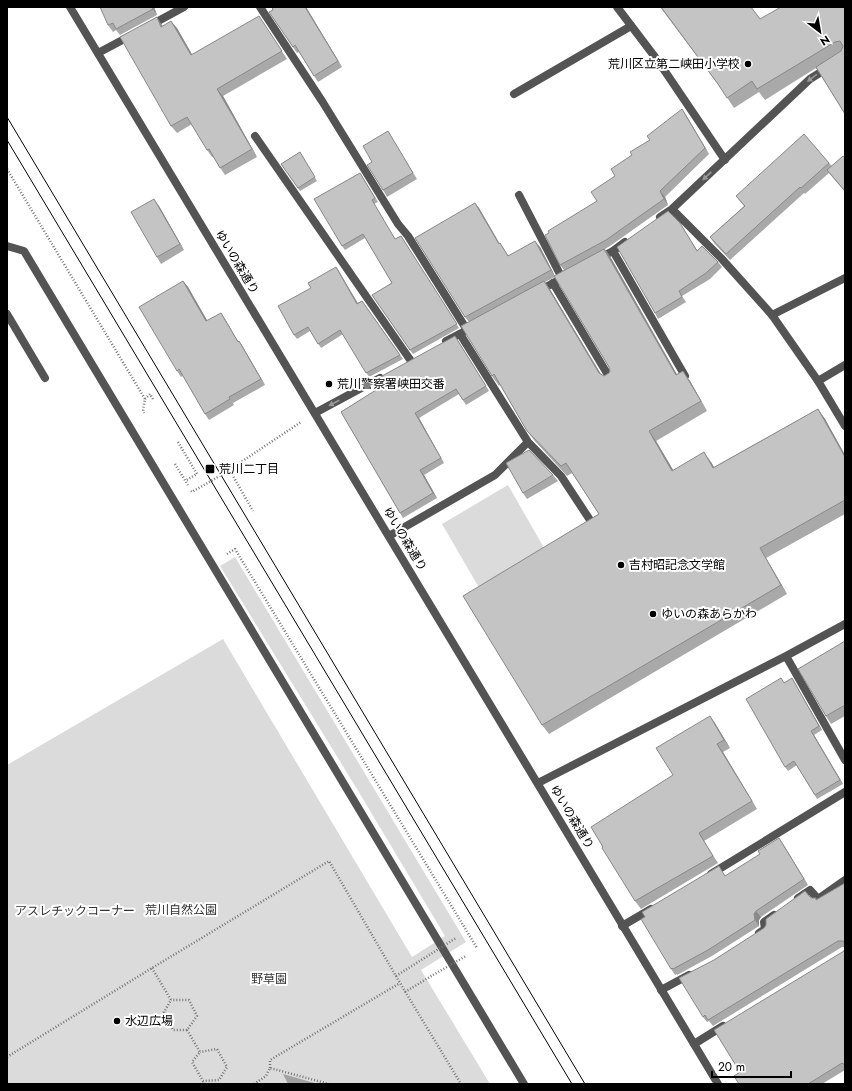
<svg xmlns="http://www.w3.org/2000/svg" width="852" height="1091" font-family="Jost,'Noto Sans JP',sans-serif">
<style>
.green{fill:#dbdbdb}
.water{fill:#a2a2a2}
.lines{fill:none;stroke-linecap:round;stroke-linejoin:round}
.path{stroke:#767676;stroke-width:2.5;stroke-dasharray:1 2;stroke-linecap:butt}
.service{stroke:#545454;stroke-width:8}
.minor{stroke:#545454;stroke-width:8}
.tertiary{stroke:#545454;stroke-width:8}
.tram{stroke:#000;stroke-width:1}
.path-bridge{stroke:#767676;stroke-width:2.5;stroke-dasharray:1 2;stroke-linecap:butt}
.wall{fill:#a9a9a9;fill-rule:evenodd}
.shaded-wall{fill:#898989}
.building{fill:#c4c4c4;stroke:#898989}
.oneway{fill:#989898}
.poi-dot{fill:#000;stroke:#fff;stroke-width:1.5}
.labels{text-anchor:middle;dominant-baseline:central;stroke-width:4;stroke-linejoin:round;paint-order:stroke}
.poi-label{font-size:12px;fill:#000;stroke:#fff;text-anchor:start}
.street-label{font-size:12px;fill:#000;stroke:#fff}
.park-label{font-size:12px;fill:#323232;stroke:#fff}
</style>
<rect width="100%" height="100%" fill="#fff"/>
<path class="green" d="M508,485L547,553L481,591L442,524Z
M235,557L466,942L421,970L490,1084H7V765L223,639L412,957L445,936L357,789L220,566Z"/>
<path class="water" d="M283,1074L318,1084H319H288Z"/>
<g class="lines">
<path class="path" d="M7,169L145,399L143,411L144,413
M145,399L150,394L153,399
M178,442L197,474L185,481
M175,464L188,485
M229,469L253,511
M191,491L192,492L223,474L301,422
M227,554L235,549L477,948
M152,968L171,1000L164,1012L173,1030H187L197,1016L189,1000H171
M405,992L433,975
M187,1030L200,1052L192,1062L203,1081L219,1080L227,1067L217,1049L200,1052
M7,1057L152,968L329,861L400,983L461,1084
M270,1068V1060L400,983
M254,1084L266,1076L270,1068L329,1084"/>
<path class="service" d="M260,7L322,101L398,224L408,236L467,330
M149,26L184,7
M98,53L130,36
M514,94L631,26
M255,136L411,361
M519,195L562,278
M7,246L24,251L524,1084
M613,251L685,376
M553,283L611,380
M7,314L45,378
M772,315L845,278
M460,334L528,442L561,476L590,520
M818,381L845,365
M389,536L495,475L528,442
M798,898L810,890L818,899L845,880
M759,933L765,929L764,922L774,915
M661,990L689,975
M694,1044L723,1026"/>
<path class="minor" d="M617,7L658,61L725,160
M672,209L721,258L772,315L818,381L845,426
M660,217L672,209L810,79L845,57
M599,258L613,251L625,242
M539,291L566,276
M446,341L473,327
M315,413L380,378
M786,656L845,624
M538,783L786,656L845,760
M711,874L845,792
M622,926L651,909"/>
<path class="tertiary" d="M70,7L530,771L718,1084"/>
<path class="tram" d="M7,117L585,1084
M7,140L572,1084"/>
<path class="path-bridge" d="M433,975L466,956
M396,976L456,938"/>
</g>
<path class="wall" d="M154,7L157,15L120,35L116,30L113,32L108,25Z
M272,7H306L342,67L318,82L299,52L297,53L269,12L273,10Z
M660,7H751L760,19L845,7V114L816,68L765,100L759,92L734,108L720,87Z
M264,24L287,59L223,96L257,157L225,175L213,157H212L207,150L192,124L177,133L171,126L163,26L177,28L192,55Z
M686,115L709,154L665,197L668,205L610,246L605,249L611,258L677,375L690,381L707,411L656,441L673,470L711,462L714,467L818,409L825,419L845,455V514L766,558L787,594L549,734L542,725L599,514L572,473L567,476L534,440L527,431L500,385L499,386L492,376L469,322L465,317L479,208L500,244V243L504,249L508,256L540,247L555,276L564,270L560,265L597,201L632,155L650,140ZM555,277L609,367L610,371L609,373L604,376L601,374L551,291L545,282Z
M392,138L417,179L387,197L383,190L372,162Z
M300,152L317,181L300,191L281,164Z
M845,158V192L829,173L805,194L804,193L730,260L714,243L710,237L744,206L736,196L829,163L832,166Z
M360,173L378,202L374,204L395,239L401,236L459,328L413,354L372,295L392,283L365,238L345,250L342,246Z
M159,206L184,250L161,264L157,257Z
M680,223L697,250L718,262L722,267L710,279L682,296L686,302L658,319L655,313Z
M336,267L358,303L362,301L403,359L369,377L343,334L321,348L310,331L297,339L294,335L311,288Z
M183,281L188,287L207,321L225,319L238,342L239,341L243,347L265,385L233,403L234,405L209,420L205,414L183,376L181,377L177,371Z
M458,341L489,391L466,405L459,394L419,418L444,463L424,475L437,498L403,518L341,412Z
M553,475L558,481L527,499L523,493Z
M845,641V716L831,724L826,716Z
M792,678L822,730L814,735L843,784L817,799L797,765L788,771L785,767L784,683Z
M710,716L730,748L723,752L757,809L704,841L718,863L641,909L635,901L673,775Z
M783,844L808,885L761,917L759,920V926L712,956L677,975V974L675,975L671,969L726,876Z
M845,883V947H842L713,1026L709,1021L707,1022L703,1017L714,960L764,928L810,897L816,900Z
M845,949V1070L822,1084H739L740,1072Z"/>
<path class="shaded-wall" d="M152,7H154L157,15L153,9Z
M305,7H306L342,67L338,61Z
M157,17L162,25L166,34L161,27Z
M171,21L177,28L197,63L191,55Z
M217,89L223,96L257,157L252,149Z
M682,109L686,115L709,154L705,148Z
M660,191L665,197L668,205L664,199Z
M154,199L159,206L184,250L180,244Z
M475,203L479,208L503,250L499,244Z
M535,241L540,247L555,276L551,270Z
M604,249L611,258L683,385L676,375Z
M336,267L339,271L360,308L357,304Z
M183,281L188,287L211,327L206,321Z
M544,281L551,291L606,383L599,373Z
M221,313L225,319L242,348L238,342Z
M239,341L243,347L265,385L261,379Z
M683,371L690,381L707,411Z
M818,409L825,419L845,455V457Z
M415,413L419,418L444,463L441,458Z
M649,431L656,441L679,480L672,471Z
M704,452L711,462L720,478L713,468Z
M420,470L424,475L437,498L433,493Z
M760,548L766,558L787,594L781,585Z
M792,678L794,682L822,730L819,726Z
M710,716L715,723L730,748L724,740Z
M811,731L814,735L843,784L840,780Z
M717,744L723,752L757,809L752,801Z
M779,838L783,844L808,885L804,879Z
M756,911L761,917L759,920V926L755,920L754,914Z"/>
<path class="building" d="M100,7H152L153,9L116,29L113,23L108,25Z
M272,7H305L338,61L314,76L295,45L293,47L269,12L273,10Z
M661,7H751L760,19L781,7H845V114L816,67L841,51L843,46L840,41L835,42L757,89L752,81L727,98L718,84Z
M259,16L282,51L217,89L252,149L220,168L209,149L207,150L187,117L171,126L120,37L157,17L161,27L171,21L191,55Z
M682,109L705,148L660,191L664,199L606,240L560,265L545,235L549,233L548,231L597,201L591,192L615,176L611,169L632,155L630,152L650,140L647,136Z
M388,131L413,173L383,190L367,165L372,162L363,146Z
M804,134L829,163L801,188L800,187L726,254L710,237L745,206L736,196Z
M300,152L315,177L298,188L281,164Z
M843,156L845,158V191L827,170Z
M360,173L375,198L372,200L395,239L401,236L457,324L410,350L372,295L392,283L363,234L342,246L314,199Z
M154,199L180,244L157,257L131,212Z
M475,203L499,244L500,243L508,256L535,241L551,270L465,317L415,238Z
M668,211L680,223L697,251L702,246L718,262L706,273L679,291L682,297L655,313L617,247Z
M604,249L676,375L683,371L701,401L649,431L672,471L704,452L713,468L818,409L845,457V500L760,548L781,585L542,725L463,596L599,514L566,463L561,466L527,431L494,374L492,376L461,326L544,281L599,373L604,376L609,373L610,371L609,367L554,276Z
M336,267L357,304L362,301L400,355L366,373L340,330L318,344L308,327L294,335L278,306L311,288L308,283Z
M183,281L206,321L221,313L238,342L239,341L261,379L229,397L230,399L205,414L179,369L177,371L139,307Z
M455,336L486,386L463,400L456,389L415,413L441,458L420,470L433,493L400,513L341,412L376,390L371,382Z
M529,450L553,475L523,493L506,463Z
M845,641V705L826,716L798,669Z
M781,678L784,683L792,678L819,726L811,731L840,780L815,795L794,761L785,767L746,699Z
M710,716L724,740L717,744L752,801L699,833L713,856L635,901L602,848L603,847L591,827L673,775L656,748Z
M779,838L804,879L756,911L754,914L755,920L708,950L673,969L672,968L671,969L641,919L645,917L642,912L719,866L725,876L760,854L758,851Z
M845,883V943L843,941H838L708,1020L705,1015L703,1017L679,978L714,960L764,928L766,925V919L805,891L810,897L812,898H816V900Z
M845,949V1063L843,1064L842,1063L808,1084H739L734,1076L740,1072L714,1030L844,951Z"/>
<defs><path id="oneway-solid" d="M-6-.8H1V-3.2L6.5 0L1 3.2V.8H-6Z"/></defs>
<g class="oneway">
<use href="#oneway-solid" transform="translate(812 78) rotate(144)"/>
<use href="#oneway-solid" transform="translate(707 176) rotate(137)"/>
<use href="#oneway-solid" transform="translate(334 403) rotate(152)"/>
</g>
<g class="poi-dot">
<circle cx="748" cy="64" r="4"/>
<circle cx="329" cy="384" r="4"/>
<rect x="205" y="464" width="10" height="10" rx="2"/>
<circle cx="621" cy="565" r="4"/>
<circle cx="653" cy="614" r="4"/>
<circle cx="117" cy="1021" r="4"/>
</g>
<g class="labels">
<g class="poi-label">
<text x="740" y="64" text-anchor="end">荒川区立第二峡田小学校</text>
<text x="337" y="384">荒川警察署峡田交番</text>
<text x="219" y="469">荒川二丁目</text>
<text x="629" y="565">吉村昭記念文学館</text>
<text x="661" y="614">ゆいの森あらかわ</text>
<text x="125" y="1021">水辺広場</text>
</g>
<g class="street-label">
<text transform="translate(237 262) rotate(59)">ゆいの森通り</text>
<text transform="translate(405 539) rotate(59)">ゆいの森通り</text>
<text transform="translate(572 817) rotate(59)">ゆいの森通り</text>
</g>
<g class="park-label">
<text x="181" y="910">荒川自然公園</text>
<text x="75" y="911">アスレチックコーナー</text>
<text x="269" y="979">野草園</text>
</g>
</g>
<rect width="852" height="1091" fill="none" stroke="#000000" stroke-width="16"/>
<g transform="translate(820 32) rotate(149)" stroke="#ffffff" stroke-width="3" paint-order="stroke">
<path d="M0-3L7 15L0 10L-7 15Z" fill="#000000"/>
<text y="-6" font-size="11" font-weight="bold" text-anchor="middle" fill="#000000">N</text>
</g>
<path d="M712 1071v6h79v-6" fill="none" stroke="#000000" stroke-width="2"/>
<text x="718" y="1071" font-size="12" fill="#000000" stroke="#ffffff" stroke-width="3" paint-order="stroke">20 m</text>
</svg>
